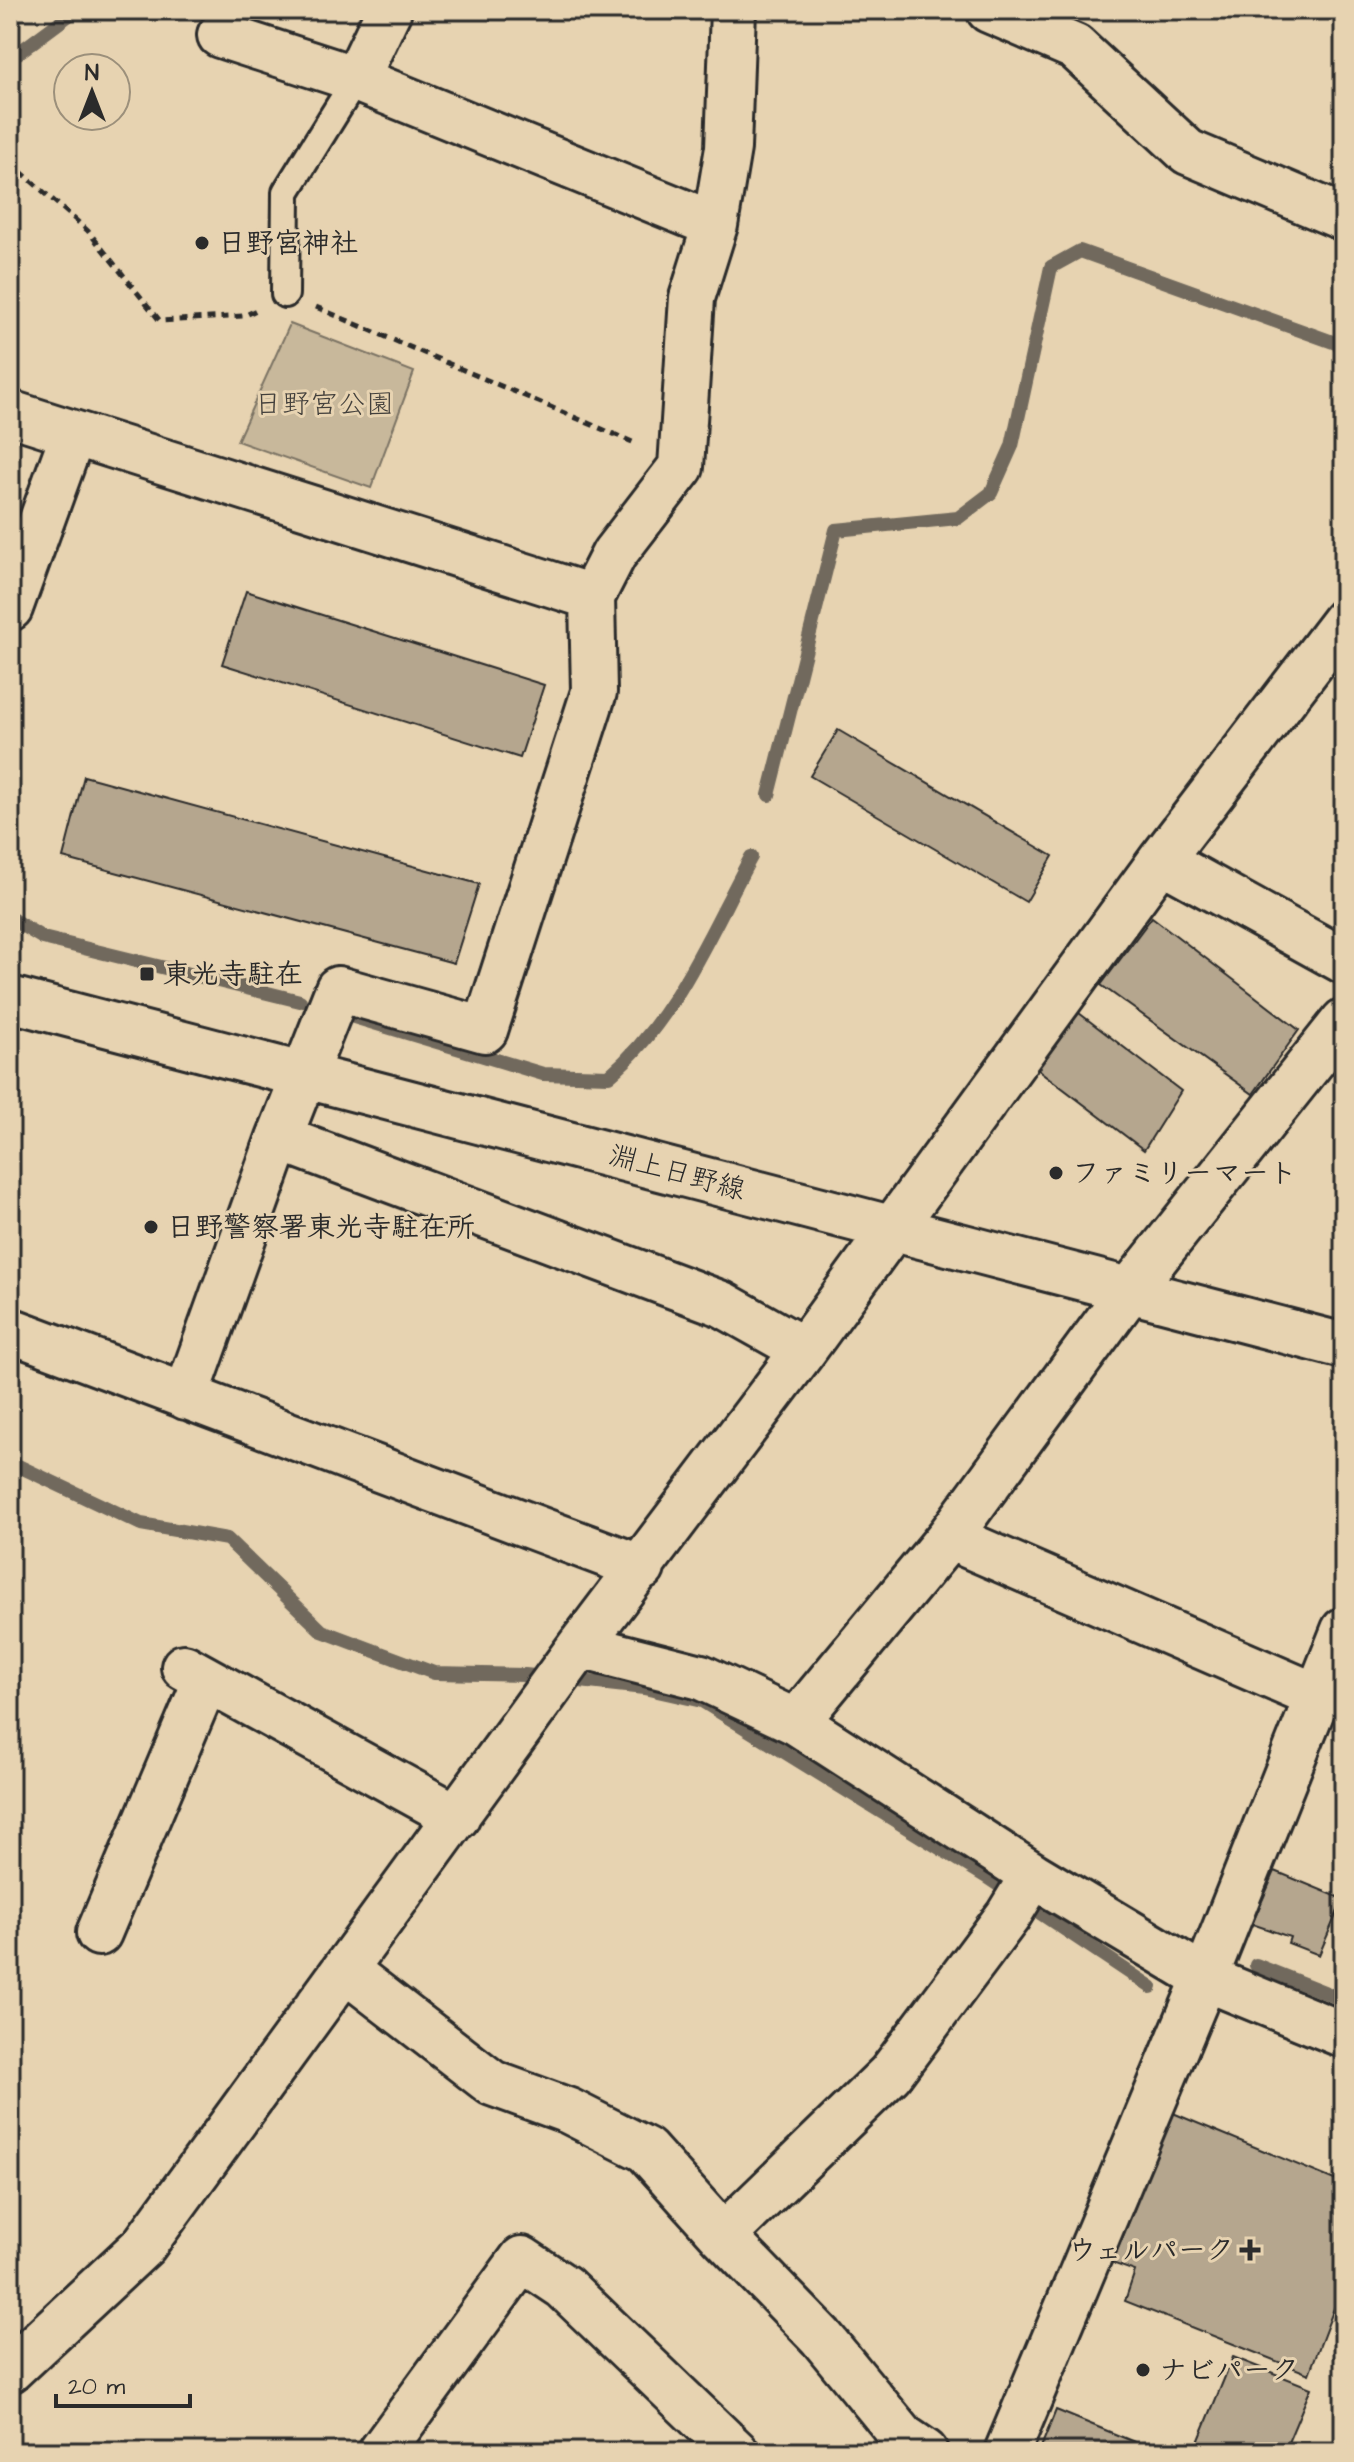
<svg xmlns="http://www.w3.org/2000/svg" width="1354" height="2462" font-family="'Architects Daughter','Klee One',sans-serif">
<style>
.green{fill:#c8b89b;stroke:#7a7263;stroke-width:2}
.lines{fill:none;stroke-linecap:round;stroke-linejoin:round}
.stream{stroke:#71695d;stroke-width:14}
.building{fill:#b5a68e;stroke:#2b2b2b;stroke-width:2}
.lane-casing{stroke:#2b2b2b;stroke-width:32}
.street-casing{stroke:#2b2b2b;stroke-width:50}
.secondary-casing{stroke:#2b2b2b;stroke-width:50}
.path{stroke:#2b2b2b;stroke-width:5;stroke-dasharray:8 6;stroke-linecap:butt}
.lane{stroke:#e7d3b1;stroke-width:26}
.street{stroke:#e7d3b1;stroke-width:44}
.secondary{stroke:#e7d3b1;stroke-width:44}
.poi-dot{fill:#2b2b2b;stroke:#e7d3b1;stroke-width:3}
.labels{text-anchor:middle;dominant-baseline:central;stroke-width:6;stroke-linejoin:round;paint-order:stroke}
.poi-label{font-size:28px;font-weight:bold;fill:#2b2b2b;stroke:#e7d3b1;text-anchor:start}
.park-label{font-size:28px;fill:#43403c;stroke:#e7d3b1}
.street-label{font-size:28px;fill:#2b2b2b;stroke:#e7d3b1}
</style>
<rect width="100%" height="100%" fill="#e7d3b1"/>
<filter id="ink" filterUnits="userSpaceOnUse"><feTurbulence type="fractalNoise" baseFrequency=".0125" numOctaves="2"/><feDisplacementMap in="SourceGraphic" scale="16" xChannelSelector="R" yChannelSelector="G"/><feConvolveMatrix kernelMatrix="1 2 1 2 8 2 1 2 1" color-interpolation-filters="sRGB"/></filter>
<g filter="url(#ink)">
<path class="green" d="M290,324L414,372L371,488L237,441Z"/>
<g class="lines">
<path class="stream" d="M10,59L76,10
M769,795L836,530L958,518L991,493L1012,446L1051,267L1080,251L1344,346
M10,918L43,938L300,1001
M344,1014L543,1074L609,1076C676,1019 710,932 751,857
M10,1462L141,1524L227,1539L322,1631L434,1673L525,1675L644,1688L702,1701L985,1876L1151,1987
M1256,1965L1344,2000"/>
</g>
<path class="building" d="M246,591L544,685L520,758L222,664Z
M838,730L1053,856L1026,902L810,776Z
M84,776L479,884L454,963L63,858Z
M1152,917L1299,1030L1253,1094L1101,985Z
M1079,1013L1181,1091L1144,1150L1036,1068Z
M1275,1871L1343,1899L1319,1955L1288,1943L1290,1937L1252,1924Z
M1173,2113L1344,2184V2282L1309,2374L1125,2301L1135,2271L1112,2263Z
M1233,2357L1311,2388L1284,2452H1194Z
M1056,2410L1159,2452H1039Z"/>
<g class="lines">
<g class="lane-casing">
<path id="lane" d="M285,294L286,192L356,79"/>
</g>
<g class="street-casing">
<path id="street" d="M989,10L1075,47L1188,152L1344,218
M220,35L356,79L715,225
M356,79L389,10
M10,413L592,597
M10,608L73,434
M1161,860L1344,961
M279,1138L722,1304L804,1350
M10,1330L642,1568
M186,1397L279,1138L338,989L485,1030L594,692L592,597L614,554L681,467L692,298L715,225L728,148L733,10
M949,1537L1316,1696
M580,1646L701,1677L796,1722L1033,1875L1205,1978L1344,2035
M184,1667L457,1817
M796,1722L949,1537L1130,1290L1344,1021
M99,1933L206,1680
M347,1971L492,2083L569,2111L646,2150L723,2236
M10,2370L144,2245L580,1646L804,1350L1161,860L1344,621
M381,2452L522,2259L564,2287L736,2452
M925,2452L903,2437L821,2337L723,2236L890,2074L1008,1916L1033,1875
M1007,2452L1205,1978L1344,1630"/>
</g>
<g class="secondary-casing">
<path id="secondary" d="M10,999L1344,1346"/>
</g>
<path class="path" d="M10,80L16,87L10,94
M10,162L88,231L160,321L244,316L256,310
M316,307L637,444"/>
<use href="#lane" class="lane"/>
<use href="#street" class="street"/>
<use href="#secondary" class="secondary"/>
</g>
</g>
<g class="poi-dot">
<circle cx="202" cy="243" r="8"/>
<rect x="139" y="966" width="16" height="16" rx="4"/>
<circle cx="1056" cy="1173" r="8"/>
<circle cx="151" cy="1227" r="8"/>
<path d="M1246 2238h8v8h8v8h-8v8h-8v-8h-8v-8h8z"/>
<circle cx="1143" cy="2370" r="8"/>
</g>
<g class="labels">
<g class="poi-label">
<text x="218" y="243">日野宮神社</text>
<text x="163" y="974">東光寺駐在</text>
<text x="1072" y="1173">ファミリーマート</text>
<text x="167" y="1227">日野警察署東光寺駐在所</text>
<text x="1234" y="2250" text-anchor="end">ウェルパーク</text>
<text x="1159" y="2370">ナビパーク</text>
</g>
<g class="park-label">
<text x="324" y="404">日野宮公園</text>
</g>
<g class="street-label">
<text transform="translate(677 1173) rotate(15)">淵上日野線</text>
</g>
</g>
<rect width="1354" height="2462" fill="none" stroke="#e7d3b1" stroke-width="40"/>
<rect x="20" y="20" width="1314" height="2422" fill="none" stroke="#2b2b2b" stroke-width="3" filter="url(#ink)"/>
<g transform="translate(92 92)"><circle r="38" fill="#e7d3b1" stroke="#9c907b" stroke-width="2"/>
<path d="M0-6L14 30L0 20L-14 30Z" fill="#2b2b2b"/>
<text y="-12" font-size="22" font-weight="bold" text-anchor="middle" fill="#2b2b2b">N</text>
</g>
<path d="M56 2394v12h134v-12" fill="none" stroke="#2b2b2b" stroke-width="4"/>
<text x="68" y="2394" font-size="24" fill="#2b2b2b" stroke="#e7d3b1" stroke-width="6" paint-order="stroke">20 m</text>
</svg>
